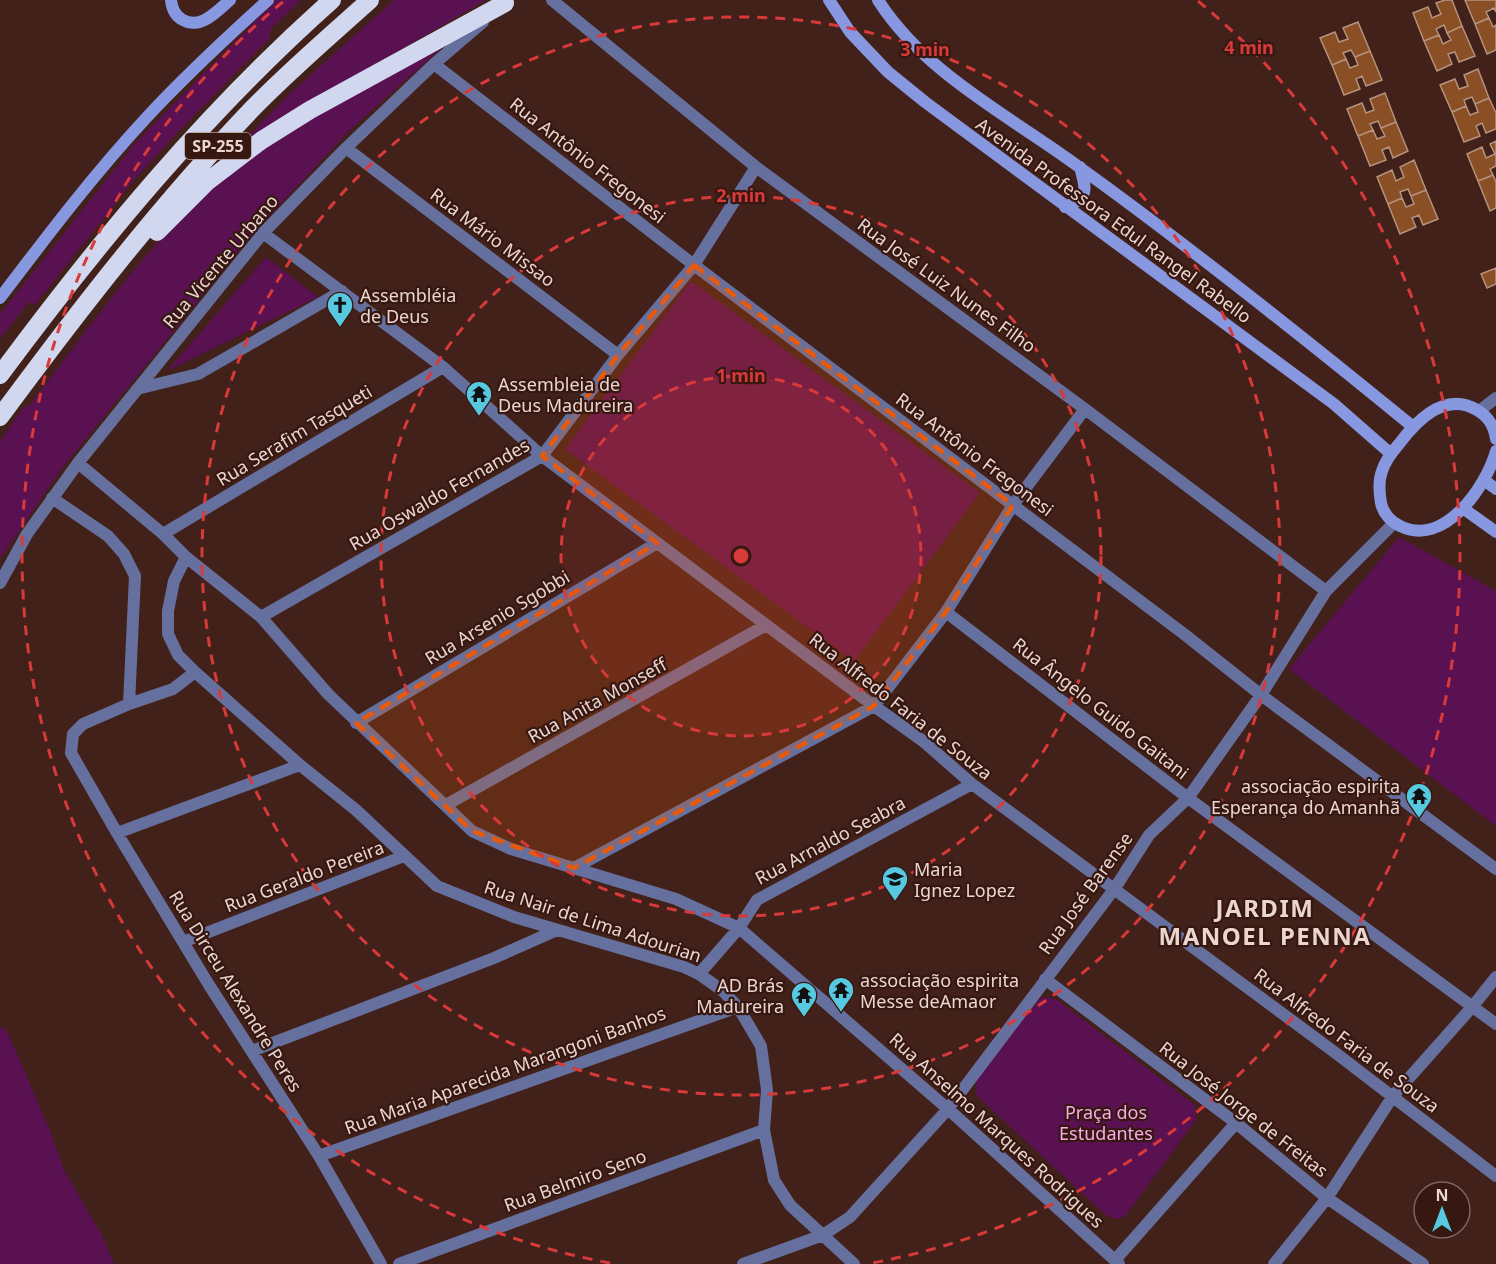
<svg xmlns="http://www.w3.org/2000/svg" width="1496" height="1264" font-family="'Noto Sans',sans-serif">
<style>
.green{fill:#5a1151}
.building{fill:#8a4f25;stroke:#b5937e;stroke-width:1.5}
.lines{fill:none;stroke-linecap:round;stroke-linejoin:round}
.minor{stroke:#66709e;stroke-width:12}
.secondary{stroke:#8797e0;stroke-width:12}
.motorway{stroke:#d1d7ee;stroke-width:18}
.marked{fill:#e8590c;fill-opacity:0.2;stroke:#e8590c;stroke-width:4.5;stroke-dasharray:12 8;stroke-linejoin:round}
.ring{fill:none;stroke:#d83939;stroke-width:3;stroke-dasharray:10 8}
.labels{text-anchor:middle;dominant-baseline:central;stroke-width:4.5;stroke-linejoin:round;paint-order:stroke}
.shield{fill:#361811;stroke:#b59c97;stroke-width:1.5}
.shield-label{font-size:16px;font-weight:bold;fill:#ebd5d0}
.street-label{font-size:18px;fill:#ebd5d0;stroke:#361811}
.poi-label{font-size:18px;fill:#ebd5d0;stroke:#361811;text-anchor:start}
.park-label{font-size:18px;fill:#f6ace8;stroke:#361811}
.district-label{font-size:24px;font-weight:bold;letter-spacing:1.5px;fill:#ebd5d0;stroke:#361811}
.centre{fill:#d83939;stroke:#361811;stroke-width:3}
.ring-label{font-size:18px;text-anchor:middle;font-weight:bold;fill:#d83939;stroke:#361811;stroke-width:4.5;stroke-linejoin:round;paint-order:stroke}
</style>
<rect width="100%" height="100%" fill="#41211a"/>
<path class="green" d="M276,0H301L271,29L269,39L180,130L134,180L35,305L29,302L0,339V314L136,142Z
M394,0H486L245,140L287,96Z
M434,48L439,50L350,130L255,231L62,468L0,559V441L25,405L28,407C84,335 136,258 203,196C266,137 359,92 434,48Z
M266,257L318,297L167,371Z
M691,281L980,493L854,661L565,449Z
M1399,537L1496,591V826L1289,669Z
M1043,997L1056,999L1195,1105L1196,1120L1125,1216L1117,1219L1108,1217L976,1095V1078L1034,1001Z
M0,1027L7,1031L51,1133L64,1170L102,1235L114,1264H0Z"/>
<path class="building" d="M1445,0H1452L1462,26L1447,33L1444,25L1436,29L1439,35L1424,41L1413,13L1428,7L1432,18L1441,14L1436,3Z
M1465,0H1496V12L1494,8L1486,12L1489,18L1475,24Z
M1489,18L1493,27L1496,25V50L1487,54L1475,24Z
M1358,22L1370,51L1355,57L1351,50L1343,53L1346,59L1332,65L1320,38L1335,32L1339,42L1348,39L1343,28Z
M1462,26L1475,56L1459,62L1455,52L1448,54L1452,64L1437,71L1424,41L1439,35L1443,44L1451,40L1447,33Z
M1370,51L1382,80L1366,86L1362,76L1356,79L1360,89L1344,95L1332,65L1346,59L1350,68L1358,65L1355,57Z
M1478,69L1489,98L1475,104L1472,97L1464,100L1466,106L1452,112L1440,85L1455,79L1459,89L1468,86L1464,75Z
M1385,93L1396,122L1381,128L1378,121L1370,124L1373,130L1358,136L1347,109L1362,103L1366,113L1374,110L1370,99Z
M1489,98L1496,113V129L1486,133L1482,123L1476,126L1480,136L1464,142L1452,112L1466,106L1470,115L1478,112L1475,104Z
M1396,122L1408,151L1393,158L1389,147L1382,150L1386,160L1370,166L1358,136L1373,130L1377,139L1385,136L1381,128Z
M1496,141V166L1490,169L1493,175L1478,181L1467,154L1482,147L1486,158L1495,154L1490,144Z
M1414,160L1426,190L1411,196L1408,189L1400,192L1402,198L1388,204L1377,177L1392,170L1396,181L1404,177L1400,167Z
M1493,175L1496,182V208L1490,211L1478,181Z
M1426,190L1438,219L1423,225L1419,215L1412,218L1416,227L1400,234L1388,204L1402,198L1406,207L1414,204L1411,196Z
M1496,268V284L1487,288L1481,274Z"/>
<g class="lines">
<path class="minor" d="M552,0L756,167L1085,409L1326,591
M434,64L694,265L1184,634L1261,695L1496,869
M346,148L618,355
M263,233L443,367L542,456L874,706L923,741L972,784L1333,1051L1496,1176
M137,389L198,374L342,291
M1479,411L1496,398
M78,463L163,534L186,557L261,617L328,694L472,831L511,849L676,899L739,928L948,1109L1119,1264
M52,498L108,536L124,554L135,576L129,704
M163,534L443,367
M186,557L174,581L168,611V634L178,655L195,672L300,765L356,810L437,886L514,917L684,967L699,974L723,991L738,1007L761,1046L767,1090L764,1130L774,1180L790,1205L854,1264
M0,583L27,534L78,463L263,233L346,148L434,64L483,22
M946,612L1188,798L1496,1024
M261,617L542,456L618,355L694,265L756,167
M195,672L173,689L129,704L83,724L73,734L71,753L117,833L209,985L319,1156L381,1264
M356,723L657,543
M446,805L766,625
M117,833L300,765
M574,868L874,706L946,612L1013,505L1085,409
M183,942L404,856
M699,974L739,928L757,900L972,784
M1045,979L1236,1123L1327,1198L1423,1264
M252,1051L494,958L557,930
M319,1156L738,1007
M1115,1260L1236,1123
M399,1264L764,1130
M743,1264L823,1235L850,1217L948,1109L1115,888L1149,835L1188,798L1261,695L1326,591L1394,523
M1274,1264L1327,1198L1393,1096L1473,1006L1496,977"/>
<path class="secondary" d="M171,0C172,9 175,16 183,20C201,30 217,11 230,0
M829,0L850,32L888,72L925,102L1334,404L1391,454
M878,0C925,74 1010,116 1079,167C1193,249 1303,337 1412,426
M1065,207C1090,198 1086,189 1080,167
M0,298C47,236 94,174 147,117C185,76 226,38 268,0
M1496,439C1494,426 1489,417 1477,410C1445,391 1417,420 1399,444C1392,452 1385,461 1382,471C1378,482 1379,492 1381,503C1383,513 1391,522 1400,526C1444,548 1486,487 1496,451
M1484,480L1496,489
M1464,509L1496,532"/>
<path class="motorway" d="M157,232L208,181L262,140L310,110L505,3
M0,375C100,240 206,112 332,0
M0,417C79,310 161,204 253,108C290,70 331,35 370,0"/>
</g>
<path class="marked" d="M694,265L1013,505L946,612L874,706L574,868L472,831L356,723L657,543L542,456L618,355Z"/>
<circle cx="741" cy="556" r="180" fill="#d83939" fill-opacity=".12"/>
<g class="ring">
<circle cx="741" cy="556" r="180"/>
<circle cx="741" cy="556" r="360"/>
<circle cx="741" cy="556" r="539"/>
<path d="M610 1263A719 719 0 0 1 284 1M1198 1A719 719 0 0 1 872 1263"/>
</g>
<defs>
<g id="church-pin" transform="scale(1.35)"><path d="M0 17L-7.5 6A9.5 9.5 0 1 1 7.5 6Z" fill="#56c9e1" stroke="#361811"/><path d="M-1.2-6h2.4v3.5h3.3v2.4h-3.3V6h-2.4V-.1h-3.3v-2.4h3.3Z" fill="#111"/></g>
<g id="temple-pin" transform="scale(1.35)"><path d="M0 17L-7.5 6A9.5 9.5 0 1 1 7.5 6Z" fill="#56c9e1" stroke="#361811"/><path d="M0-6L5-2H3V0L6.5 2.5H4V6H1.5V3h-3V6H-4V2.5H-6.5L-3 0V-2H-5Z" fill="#111"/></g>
<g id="school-pin" transform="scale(1.35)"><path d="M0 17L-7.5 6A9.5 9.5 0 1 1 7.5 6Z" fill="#56c9e1" stroke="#361811"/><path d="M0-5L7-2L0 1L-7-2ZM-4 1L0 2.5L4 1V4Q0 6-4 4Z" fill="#111"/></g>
</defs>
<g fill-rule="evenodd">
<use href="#church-pin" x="340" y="305"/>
<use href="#temple-pin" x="479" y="394"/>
<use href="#temple-pin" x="1419" y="796"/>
<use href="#school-pin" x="895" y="879"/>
<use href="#temple-pin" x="841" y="990"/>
<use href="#temple-pin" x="804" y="995"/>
</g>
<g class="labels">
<rect class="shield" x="185" y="133" width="66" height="26" rx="4.5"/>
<g class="shield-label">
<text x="218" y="146">SP-255</text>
</g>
<g class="street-label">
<text transform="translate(588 160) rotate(38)">Rua Antônio Fregonesi</text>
<text transform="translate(1114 220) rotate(36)">Avenida Professora Edul Rangel Rabello</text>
<text transform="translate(493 237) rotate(37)">Rua Mário Missao</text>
<text transform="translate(220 261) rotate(-50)">Rua Vicente Urbano</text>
<text transform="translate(947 285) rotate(36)">Rua José Luiz Nunes Filho</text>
<text transform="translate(294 435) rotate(-31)">Rua Serafim Tasqueti</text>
<text transform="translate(975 454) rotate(37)">Rua Antônio Fregonesi</text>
<text transform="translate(439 494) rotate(-30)">Rua Oswaldo Fernandes</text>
<text transform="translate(497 617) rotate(-31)">Rua Arsenio Sgobbi</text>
<text transform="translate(597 700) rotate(-29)">Rua Anita Monseff</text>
<text transform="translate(901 706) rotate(38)">Rua Alfredo Faria de Souza</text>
<text transform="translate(1101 708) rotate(38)">Rua Ângelo Guido Gaitani</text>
<text transform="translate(830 840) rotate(-28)">Rua Arnaldo Seabra</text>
<text transform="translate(304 876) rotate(-21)">Rua Geraldo Pereira</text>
<text transform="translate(1085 893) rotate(-54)">Rua José Barense</text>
<text transform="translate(593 921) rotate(18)">Rua Nair de Lima Adourian</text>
<text transform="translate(236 991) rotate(58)">Rua Dirceu Alexandre Peres</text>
<text transform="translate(1347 1040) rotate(37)">Rua Alfredo Faria de Souza</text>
<text transform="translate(505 1070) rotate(-20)">Rua Maria Aparecida Marangoni Banhos</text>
<text transform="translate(1244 1109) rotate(38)">Rua José Jorge de Freitas</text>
<text transform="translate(997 1130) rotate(42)">Rua Anselmo Marques Rodrigues</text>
<text transform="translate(575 1180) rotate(-20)">Rua Belmiro Seno</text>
</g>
<g class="poi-label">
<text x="360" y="295">Assembléia<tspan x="360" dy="21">de Deus</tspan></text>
<text x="498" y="384">Assembleia de<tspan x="498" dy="21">Deus Madureira</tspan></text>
<text x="1400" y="786" text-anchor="end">associação espirita<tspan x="1400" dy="21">Esperança do Amanhã</tspan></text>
<text x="914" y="869">Maria<tspan x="914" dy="21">Ignez Lopez</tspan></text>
<text x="860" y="980">associação espirita<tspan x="860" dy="21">Messe deAmaor</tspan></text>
<text x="784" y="985" text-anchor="end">AD Brás<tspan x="784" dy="21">Madureira</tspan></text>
</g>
<g class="park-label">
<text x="1106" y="1112">Praça dos<tspan x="1106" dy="21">Estudantes</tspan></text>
</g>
<g class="district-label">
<text x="1265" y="907">JARDIM<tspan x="1265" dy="28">MANOEL PENNA</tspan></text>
</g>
</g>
<circle cx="741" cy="556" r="9" class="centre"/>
<g class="ring-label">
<text x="1249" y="54">4 min</text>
<text x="925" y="56">3 min</text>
<text x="741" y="202">2 min</text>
<text x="741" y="382">1 min</text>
</g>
<g transform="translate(1442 1210)"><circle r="28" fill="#361811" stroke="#7e645d" stroke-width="1.5"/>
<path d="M0-4.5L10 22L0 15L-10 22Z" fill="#56c9e1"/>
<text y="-9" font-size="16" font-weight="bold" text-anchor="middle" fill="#ebd5d0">N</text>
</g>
</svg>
